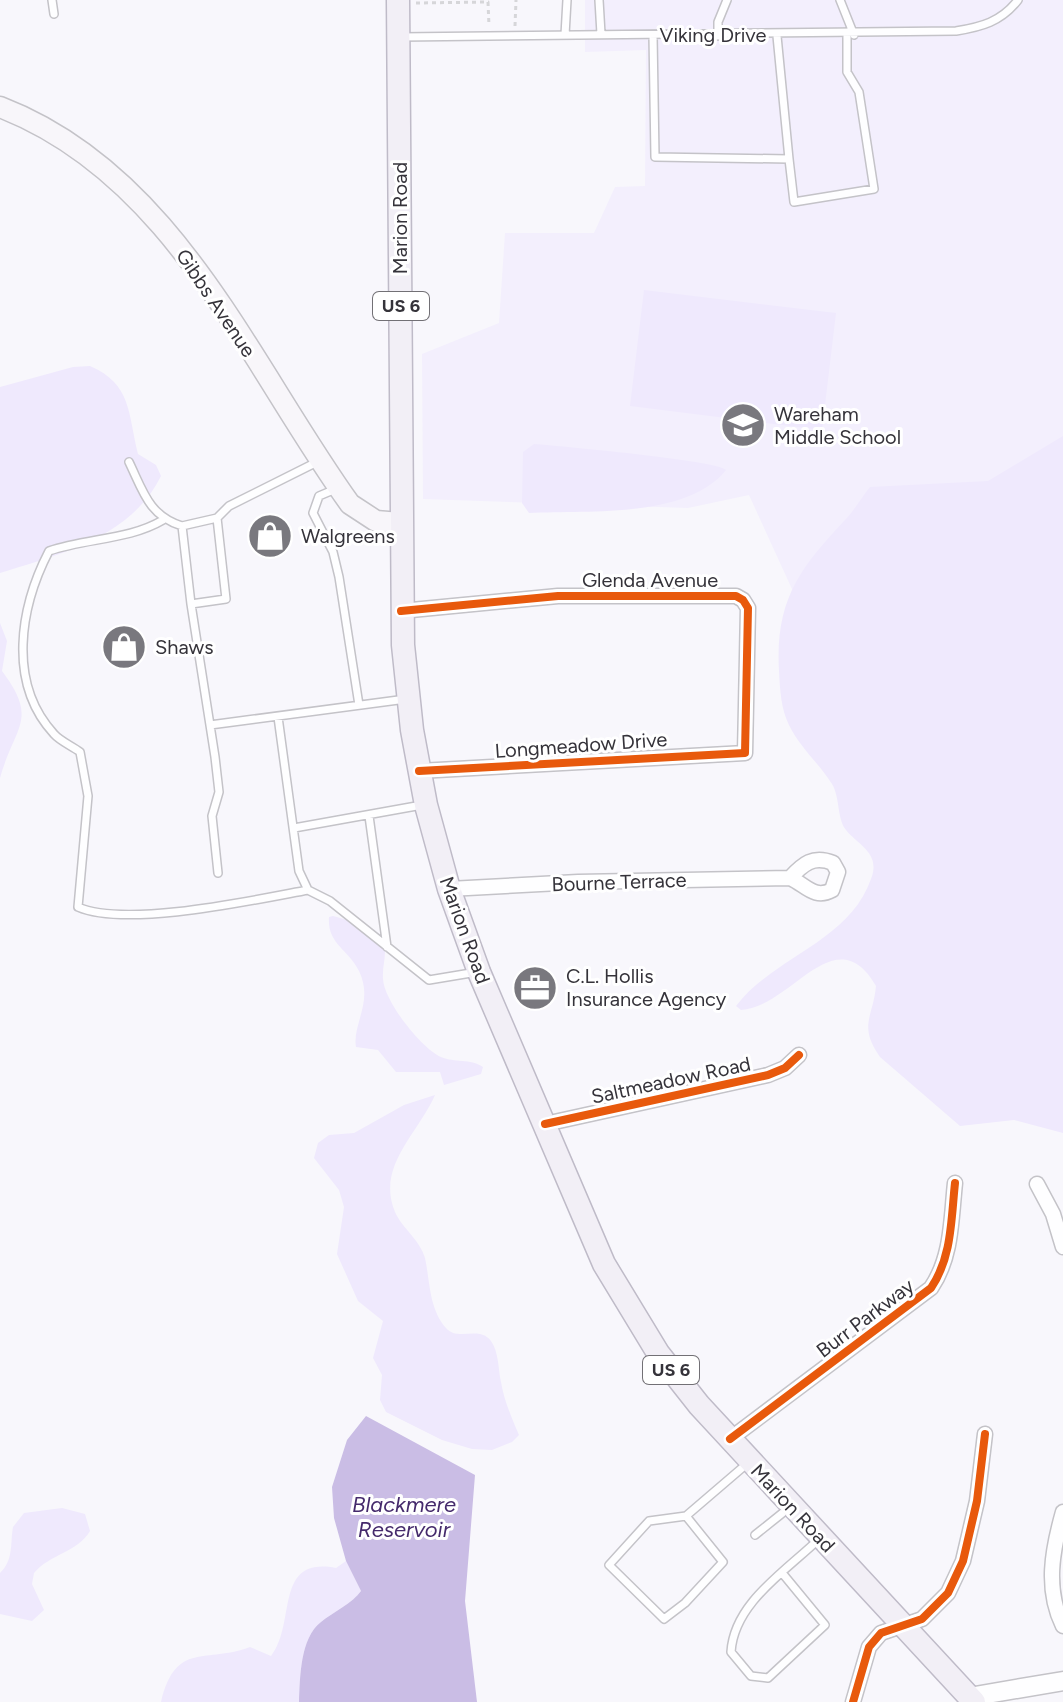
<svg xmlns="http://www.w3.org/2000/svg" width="1063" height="1702" font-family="Figtree,sans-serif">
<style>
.built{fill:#f3effd}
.green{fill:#efe9fd}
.water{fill:#cabde5}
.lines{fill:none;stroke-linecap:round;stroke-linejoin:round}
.service-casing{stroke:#c4c3c8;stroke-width:10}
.minor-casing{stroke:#c4c3c8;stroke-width:17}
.tertiary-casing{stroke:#c4c3c8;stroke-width:21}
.secondary-casing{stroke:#c4c3c8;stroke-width:23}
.primary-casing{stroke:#bfbbc8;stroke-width:25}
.path{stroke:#d6d6d9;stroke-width:3;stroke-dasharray:4 4;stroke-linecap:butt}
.service{stroke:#fefeff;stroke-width:7}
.minor{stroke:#fefeff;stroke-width:14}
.tertiary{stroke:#fefeff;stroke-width:18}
.secondary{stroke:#f8f6fa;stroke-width:20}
.primary{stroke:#f2eff6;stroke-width:22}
.cycleway-casing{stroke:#fff;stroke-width:13}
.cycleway{stroke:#e8590c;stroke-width:8}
.labels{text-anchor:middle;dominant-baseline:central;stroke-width:6;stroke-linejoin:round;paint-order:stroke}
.shield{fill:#fff;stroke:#727075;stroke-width:2}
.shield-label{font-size:18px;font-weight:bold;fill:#35333a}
.street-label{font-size:20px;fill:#35333a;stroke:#fff}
.poi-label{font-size:20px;fill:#35333a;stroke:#fff;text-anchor:start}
.water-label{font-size:22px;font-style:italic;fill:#452a6c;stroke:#fff}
</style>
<rect width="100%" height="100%" fill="#f8f7fc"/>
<path class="built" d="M585,0H1063V606L813,635L749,495L688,508L423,499L422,354L499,323L505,233H594L615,187L645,186L646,50L585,52Z"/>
<path class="green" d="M644,290L836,313L822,430L630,406Z
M90,366C132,384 128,414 138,454L156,465L161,476C131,537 61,554 0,573V387L73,367Z
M1063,436V1133L1014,1120L960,1126L880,1057C858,1025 873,1018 876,986C835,916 792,1007 741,1010L736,1006C773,957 849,942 871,879C881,853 859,846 846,830C837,819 840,797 832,784C819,763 800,748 789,725C781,709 780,690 779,671C775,601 799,569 844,521C854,511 861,498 870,487L988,481Z
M534,444C558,446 716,460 726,470C687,519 586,510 529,513L522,503L523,452Z
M0,623L7,641L2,671C39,720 15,725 0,778Z
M333,916L351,921L384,943C387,956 382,966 383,979C384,1001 421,1048 441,1057C455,1063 470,1058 483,1067L481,1074L444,1085L440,1072H396L378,1050L356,1047C352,1024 374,1002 359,971C348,949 327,944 329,917Z
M435,1095C418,1134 376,1166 395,1212C402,1228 420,1240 425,1258C430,1281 429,1309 446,1328C458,1342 479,1325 491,1341C499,1352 498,1369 501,1382C504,1401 512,1418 519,1435L512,1442L492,1450L472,1449L442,1440L386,1412L380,1400L382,1375L373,1358L383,1321L358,1301L337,1254L344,1207L339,1190L314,1158L318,1143L329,1135L354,1133L404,1105Z
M62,1508L85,1514L90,1531C78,1552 50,1554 34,1573L32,1584L44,1610L32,1621L0,1614V1573C14,1560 10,1543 13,1527L24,1513Z
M346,1561L361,1591C353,1603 333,1612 321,1622C300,1638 300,1678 299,1702H161C176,1640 206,1664 250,1647L271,1656C297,1623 273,1556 336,1568Z"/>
<path class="water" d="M366,1416L475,1475L465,1601L477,1702H299C300,1678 300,1638 321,1622C333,1612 353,1603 361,1591L346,1561L334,1518L332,1487L347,1440Z"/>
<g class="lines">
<g class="service-casing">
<path id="service" d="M52,0L54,14
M599,0L601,34
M840,0L854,35
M565,35L567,0
M653,35L655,157L789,159L794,202L874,189L859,92L847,72V35
M718,36V22L727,0
M777,36L789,159
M401,37L956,31C981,27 1001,22 1018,0
M129,462C143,491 149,516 182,526
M338,488L319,496L313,513L333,552L339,577L359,705
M217,518L182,526L191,604L226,599L217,518L229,506L319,461
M163,520C129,540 87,538 49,551C20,607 7,683 54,734C60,741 72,746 80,752L88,796L78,907C126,928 254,900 308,890
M191,604L215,757L219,792L212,816L218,873
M278,717L299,871L308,890L330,901L429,980L477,972
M210,725L406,699
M369,816L387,947
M294,828L422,805
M686,1516L649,1521L609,1565L664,1619L685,1603L723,1562L686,1516L749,1462
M755,1535L790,1507
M783,1574L825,1625L768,1678L751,1676L731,1652C734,1603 786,1571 819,1539"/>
</g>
<g class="minor-casing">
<path id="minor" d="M401,611L558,596H736L743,600L748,608L745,753L419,771
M449,889L578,882L790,878C805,884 814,900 832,890L838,872L833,863C813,855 803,864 790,878
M545,1124L768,1075L785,1068L799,1055
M1037,1184L1053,1214L1063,1247
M730,1439L931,1288C952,1257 951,1220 955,1183
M1063,1512C1052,1551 1045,1589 1063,1626
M853,1702L869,1647L881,1633L922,1619L948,1593L963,1561L977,1501L985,1434"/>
</g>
<g class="tertiary-casing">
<path id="tertiary" d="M969,1697L1063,1681"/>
</g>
<g class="secondary-casing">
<path id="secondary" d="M0,107C174,174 248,362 350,504L376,521L400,523"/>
</g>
<g class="primary-casing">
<path id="primary" d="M398,0L403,645L412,730L426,805L449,889L479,972L604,1264L658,1353L699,1405L974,1702"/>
</g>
<path class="path" d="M416,3L488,2L489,26
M515,26L516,0"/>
<use href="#service" class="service"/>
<use href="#minor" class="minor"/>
<use href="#tertiary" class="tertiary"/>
<use href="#secondary" class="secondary"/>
<use href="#primary" class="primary"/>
<g class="cycleway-casing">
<path id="cycleway" d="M401,611L558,596H736L743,600L748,608L745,753L419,771
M545,1124L768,1075L785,1068L799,1055
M730,1439L931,1288C952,1257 951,1220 955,1183
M853,1702L869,1647L881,1633L922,1619L948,1593L963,1561L977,1501L985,1434"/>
</g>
<use href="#cycleway" class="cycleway"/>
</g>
<defs>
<g id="school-disc" transform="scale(2.3)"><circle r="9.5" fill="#79787e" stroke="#fff"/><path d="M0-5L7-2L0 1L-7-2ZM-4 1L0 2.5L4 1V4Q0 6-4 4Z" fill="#fff"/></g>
<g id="shop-disc" transform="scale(2.3)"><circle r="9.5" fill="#79787e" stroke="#fff"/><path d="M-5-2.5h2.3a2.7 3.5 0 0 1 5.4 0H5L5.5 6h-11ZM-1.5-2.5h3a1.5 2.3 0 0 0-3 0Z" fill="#fff"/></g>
<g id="office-disc" transform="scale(2.3)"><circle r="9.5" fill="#79787e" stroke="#fff"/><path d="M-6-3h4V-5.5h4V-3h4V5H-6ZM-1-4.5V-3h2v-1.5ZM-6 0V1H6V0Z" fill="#fff"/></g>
</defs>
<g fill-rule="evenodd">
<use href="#school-disc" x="743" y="425"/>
<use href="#shop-disc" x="270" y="536"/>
<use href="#shop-disc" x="124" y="647"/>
<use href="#office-disc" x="535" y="988"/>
</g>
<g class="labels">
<g class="shield">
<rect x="373" y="292" width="56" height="28" rx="6"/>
<rect x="643" y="1356" width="56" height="28" rx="6"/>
</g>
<g class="shield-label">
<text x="401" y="306">US 6</text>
<text x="671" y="1370">US 6</text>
</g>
<g class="street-label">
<text x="713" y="35">Viking Drive</text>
<text transform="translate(400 218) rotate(-90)">Marion Road</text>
<text transform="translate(216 303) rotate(56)">Gibbs Avenue</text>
<text x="650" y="580">Glenda Avenue</text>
<text transform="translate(581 745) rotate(-4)">Longmeadow Drive</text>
<text transform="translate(619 882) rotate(-2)">Bourne Terrace</text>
<text transform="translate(465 930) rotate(70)">Marion Road</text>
<text transform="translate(671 1080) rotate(-12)">Saltmeadow Road</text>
<text transform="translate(865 1318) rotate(-37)">Burr Parkway</text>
<text transform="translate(793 1508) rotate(47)">Marion Road</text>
</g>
<g class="poi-label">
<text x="774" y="414">Wareham<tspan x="774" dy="23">Middle School</tspan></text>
<text x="301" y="536">Walgreens</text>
<text x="155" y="647">Shaws</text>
<text x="566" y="976">C.L. Hollis<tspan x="566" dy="23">Insurance Agency</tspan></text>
</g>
<g class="water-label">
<text x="404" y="1504">Blackmere<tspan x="404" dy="25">Reservoir</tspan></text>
</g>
</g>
</svg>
